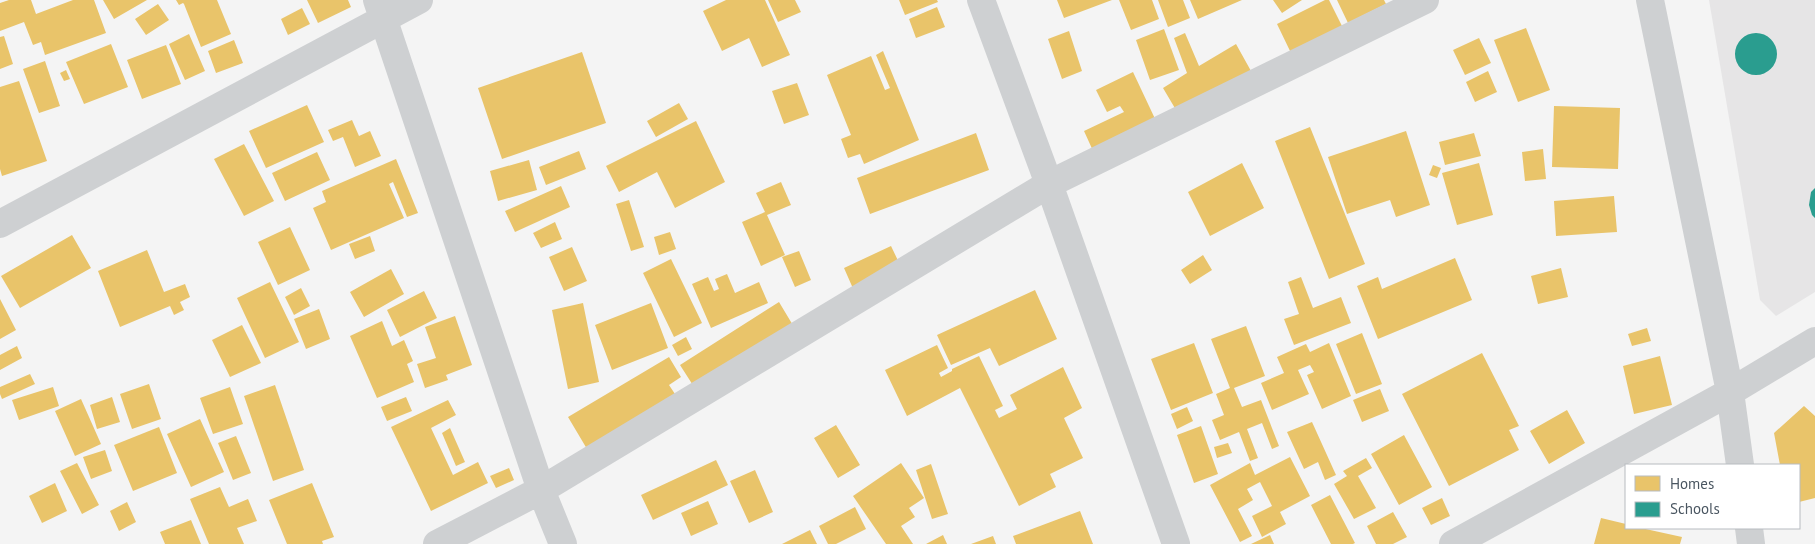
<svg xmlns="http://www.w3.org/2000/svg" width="1815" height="544" font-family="'PT Sans',sans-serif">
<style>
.education{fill:#e6e5e6}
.homes{fill:#e9c46a}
.schools{fill:#2a9d8f}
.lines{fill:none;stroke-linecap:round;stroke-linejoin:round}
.street{stroke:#ced0d2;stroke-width:28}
</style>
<rect width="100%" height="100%" fill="#f4f4f4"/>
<path class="education" d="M1709,0H1815V292L1776,316L1760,300Z"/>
<path class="homes" d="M9,0H31L36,14L73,0H94L106,33L45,55L41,42L33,45L24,22L0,31V3Z
M103,0H147L114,19Z
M176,0H217L231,34L201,47L184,4L183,3L179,5Z
M307,0H348L351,7L318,23Z
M726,0H765L790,55L762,67L749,38L722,51L703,11Z
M768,0H795L801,12L778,22Z
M899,0H937L938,2L905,15Z
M1057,0H1112L1064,18Z
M1119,0H1152L1159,19L1131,30Z
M1158,0H1183L1190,18L1168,27Z
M1190,0H1242L1198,19Z
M1273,0H1302L1282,13Z
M1325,0H1329L1343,28L1291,53L1277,24Z
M1337,0H1384L1386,4L1348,23Z
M158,4L169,20L146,35L135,19Z
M937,7L945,27L916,38L909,19Z
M302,8L310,24L288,35L281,19Z
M1526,28L1550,90L1518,102L1494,40Z
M1164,29L1179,70L1150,80L1136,40Z
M1069,31L1082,71L1062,79L1048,39Z
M1185,33L1199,66L1236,44L1251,71L1179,115L1163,88L1187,73L1174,38Z
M189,34L205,71L185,80L169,44Z
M4,36L13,64L0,69V37Z
M1479,38L1491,63L1465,75L1453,50Z
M234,40L243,63L216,73L208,51Z
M111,44L128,87L84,104L66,62Z
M166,45L181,84L142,99L127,60Z
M883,51L919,140L864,164L860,154L848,158L841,139L851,135L827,75L871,56L885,90L890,88L876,55Z
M582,52L606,123L502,159L478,88Z
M45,61L60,106L39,113L23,69Z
M66,70L70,79L64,81L60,73Z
M1488,71L1497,92L1475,102L1466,82Z
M1133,72L1157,123L1094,153L1084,131L1124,112L1120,106L1107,112L1096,90Z
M19,81L47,161L2,176L0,169V87Z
M797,83L809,115L784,124L772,91Z
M679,103L688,119L656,137L647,121Z
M307,105L324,142L266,168L249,131Z
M1554,106L1620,108L1618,169L1552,167Z
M352,120L359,136L370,131L381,156L355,167L343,137L333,141L328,130Z
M696,121L725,182L675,208L657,172L619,192L606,166Z
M1310,127L1365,264L1329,279L1275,141Z
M1406,131L1430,205L1396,217L1390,200L1347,214L1328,157Z
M976,133L989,170L870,214L857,178Z
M1474,133L1481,156L1445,165L1439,142Z
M244,144L274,201L244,216L214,159Z
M1543,149L1546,179L1525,181L1522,152Z
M579,151L586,169L546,185L539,167Z
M317,152L330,180L285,201L272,173Z
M396,159L418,213L407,217L393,182L389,184L404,218L331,250L313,208L326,202L322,191Z
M529,160L537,190L498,201L490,171Z
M1242,163L1264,208L1210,236L1188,192Z
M1479,163L1493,215L1457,225L1442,173Z
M1433,165L1441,168L1437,178L1429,175Z
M781,182L791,205L767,215L785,255L761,266L742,222L765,212L756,193Z
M561,186L570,207L515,232L505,211Z
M1614,196L1617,232L1556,236L1554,201Z
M629,200L644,247L631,251L616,204Z
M555,222L562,239L541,248L533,233Z
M290,227L310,270L278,285L258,242Z
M670,232L676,249L659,255L654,237Z
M72,235L91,268L20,308L1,276Z
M370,236L375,251L355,259L349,244Z
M891,246L903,271L855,293L844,268Z
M572,247L587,281L564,291L549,257Z
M147,250L164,292L185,284L190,297L180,302L184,310L174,315L170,306L120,327L98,271Z
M799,251L811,280L795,287L782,257Z
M1203,255L1212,270L1190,284L1181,270Z
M1455,258L1472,300L1378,339L1357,286L1378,277L1382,289Z
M671,259L702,323L674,337L643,273Z
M1561,268L1568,297L1538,304L1531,276Z
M391,269L404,294L364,317L350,292Z
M727,274L735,293L759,282L768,303L711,328L692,284L708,277L714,291L719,289L715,279Z
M1301,277L1313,308L1341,297L1351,323L1294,345L1284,319L1299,314L1288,282Z
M270,282L299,342L265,358L237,298Z
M301,288L310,306L294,315L285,297Z
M1035,290L1057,339L999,366L990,348L951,365L937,335Z
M424,291L437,318L400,337L387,310Z
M0,299L16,330L0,339Z
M779,302L794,327L696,390L680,365Z
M583,303L599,382L568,389L552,310Z
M651,303L668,348L612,370L595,325Z
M319,309L330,339L306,349L294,319Z
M455,316L472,365L446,375L448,380L425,388L417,364L436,358L425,327Z
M382,321L392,346L404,340L413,361L407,364L414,382L377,398L350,336Z
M242,325L261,363L230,377L212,340Z
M1246,326L1265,376L1234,388L1242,407L1261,400L1279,446L1272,449L1262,423L1247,429L1258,458L1250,461L1239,432L1220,440L1212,420L1224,415L1216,394L1230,388L1211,339Z
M1647,328L1651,341L1632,346L1628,334Z
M1362,333L1382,384L1356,394L1336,344Z
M686,337L692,349L678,356L672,345Z
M1194,343L1213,393L1171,410L1151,359Z
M1329,343L1351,396L1322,409L1307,375L1314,372L1310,365L1298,370L1309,394L1272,410L1261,383L1284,373L1277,357L1306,344L1310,352Z
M937,345L948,368L939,373L941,377L952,371V369L979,356L1003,406L995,410L999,418L1017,409L1010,395L1063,367L1082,408L1064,418L1083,458L1050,474L1056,487L1019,506L960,388L907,416L885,370Z
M17,346L22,358L0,370V355Z
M1482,353L1519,426L1509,430L1519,450L1449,486L1402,394Z
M1660,356L1672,405L1634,414L1623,366Z
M669,357L681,377L669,385L679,400L590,454L568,417Z
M30,374L35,384L2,399L0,394V387Z
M149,384L161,419L132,429L120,394Z
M275,385L304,470L273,481L244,396Z
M53,387L59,406L19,420L12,400Z
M230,387L243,424L213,434L200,398Z
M1380,389L1389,411L1362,422L1353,400Z
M112,397L120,422L97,429L90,405Z
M406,397L412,411L387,421L381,407Z
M81,399L101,444L75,456L55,411Z
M448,400L456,415L431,428L453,475L478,462L488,483L431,511L391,427Z
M1804,406L1815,416V498L1799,502V465H1780L1774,433Z
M1187,407L1193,421L1177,429L1171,414Z
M1567,410L1585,443L1549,464L1530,431Z
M200,419L224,472L191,487L167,434Z
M1312,422L1336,475L1325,480L1318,462L1304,469L1287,432Z
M836,425L860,465L838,478L814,438Z
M1201,426L1218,474L1194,483L1177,435Z
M159,427L177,473L133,491L114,445Z
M450,428L465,462L456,466L442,433Z
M1404,435L1432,487L1399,505L1371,454Z
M236,436L251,473L233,480L218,443Z
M1228,443L1232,453L1217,458L1214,447Z
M105,450L112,471L91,479L83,457Z
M1290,457L1310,496L1280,512L1286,524L1262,537L1252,516L1272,506L1260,482L1247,489L1253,500L1238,509L1252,536L1240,542L1210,485L1250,463L1255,475Z
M1366,458L1372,468L1358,476L1376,508L1354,519L1334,484L1347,476L1343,471Z
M716,460L728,485L653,520L641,495Z
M77,463L99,505L82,514L60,471Z
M901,463L924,498L909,508L915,517L901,526L913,544H886L853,496Z
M931,464L948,514L932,519L916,470Z
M509,468L514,480L496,488L490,476Z
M755,470L773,512L749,523L730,481Z
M55,483L67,511L42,523L29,496Z
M312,483L334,537L322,541L323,544H287L269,500Z
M220,487L229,507L248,499L257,521L237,528L244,544H209L190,499Z
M1330,495L1355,543L1353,544H1331L1311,505Z
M1442,498L1450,516L1431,525L1422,508Z
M708,501L718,524L691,536L681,513Z
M127,502L136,522L119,531L110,511Z
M855,507L866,529L836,544H828L819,526Z
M1080,511L1093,544H1016L1013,536Z
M1393,512L1407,537L1393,544H1376L1367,526Z
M1601,518L1626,524V528H1641L1682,537L1680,544H1594Z
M191,520L201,544H165L160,532Z
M810,530L817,544H782Z
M943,535L947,544H926Z
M1270,535L1274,544H1251Z
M993,536L996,544H971Z"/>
<path class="schools" d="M1735 54a21 21 0 1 1 42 0a21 21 0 1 1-42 0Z
M1815,188V218L1812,215L1809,205L1811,192Z"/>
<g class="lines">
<path class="street" d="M377,0L541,490L563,544
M981,0L1049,184L1176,544
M1650,0L1730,392L1740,465
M0,224L419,0
M1749,528L1751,544
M437,544L541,490L1049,184L1425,0
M1453,544L1730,392L1815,341"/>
</g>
<rect x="1625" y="464" width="175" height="65" fill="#ffffff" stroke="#b7bbc0"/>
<rect x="1635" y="476" width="25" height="15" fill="#e9c46a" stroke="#b7bbc0"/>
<text x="1670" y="489" font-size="15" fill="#4a5661">Homes</text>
<rect x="1635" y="502" width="25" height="15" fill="#2a9d8f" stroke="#b7bbc0"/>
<text x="1670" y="514" font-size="15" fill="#4a5661">Schools</text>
</svg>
